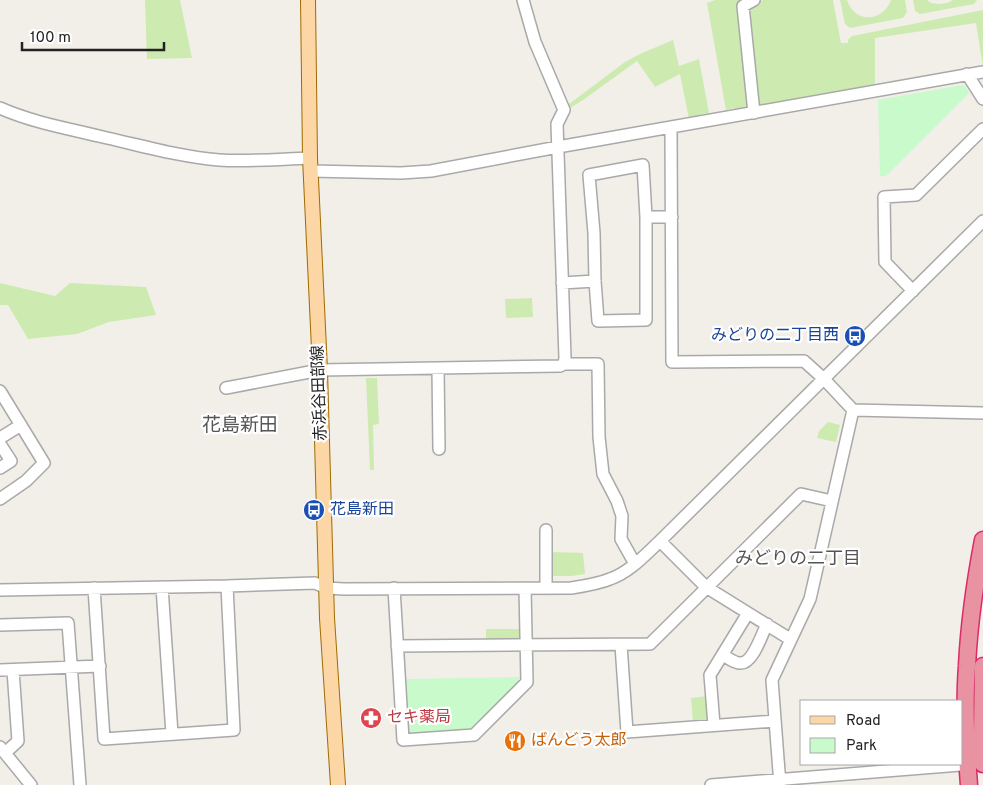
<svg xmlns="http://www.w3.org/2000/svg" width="983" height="785" font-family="Overpass,'Noto Sans JP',sans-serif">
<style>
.grass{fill:#cdebb0}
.park{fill:#c8facc}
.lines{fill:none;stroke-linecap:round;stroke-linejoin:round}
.minor-casing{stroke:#a9a9a9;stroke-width:14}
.major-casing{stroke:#a06b00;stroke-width:16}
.highway-casing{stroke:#dc2a67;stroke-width:19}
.minor{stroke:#fff;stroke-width:11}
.major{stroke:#fcd6a4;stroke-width:14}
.highway{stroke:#e892a2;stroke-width:16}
.labels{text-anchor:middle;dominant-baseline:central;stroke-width:4.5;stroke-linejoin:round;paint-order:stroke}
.transit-label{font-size:16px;fill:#164399;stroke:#fff;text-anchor:end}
.street-label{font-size:16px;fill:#222;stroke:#fff}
.health-label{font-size:16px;fill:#be3a42;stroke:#fff;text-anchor:start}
.food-label{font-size:16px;fill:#c56008;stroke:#fff;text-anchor:start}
.neighbourhood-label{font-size:18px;fill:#555;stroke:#fff}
.quarter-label{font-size:19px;fill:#555;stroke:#fff}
</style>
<rect width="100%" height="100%" fill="#f2efe9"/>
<path class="grass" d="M145,0H180L192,58L147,59Z
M715,0H747L749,107L747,109L737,112L734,108L726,110L707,3Z
M763,0H833L841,43H848V40L852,36L983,10V67L976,23L875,38V87L760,107L757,104L748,10L750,7Z
M840,0H847C855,24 883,22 891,0H905L907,12L903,18L850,28L845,24Z
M913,0H927L931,3L939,4L947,3L953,0H977L974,4L920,14L915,11Z
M673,40L679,66L699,59L709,113L701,114L698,118L689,119L680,74L655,87L637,61L583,100L570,108L569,104L625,62L640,54Z
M0,283L55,296L70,283L146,287L156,315L109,322L77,334L28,339L8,305H0Z
M532,298L533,317L506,318L505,299Z
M366,378H377L379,424L373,425L374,470H370Z
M828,422L840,425L836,442L817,438L819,431Z
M554,552L583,553L585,574L572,576H553V553Z
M486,629H522V638L518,642H486Z
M707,696L709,718L706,722L693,723L691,698Z"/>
<path class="park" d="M962,85L965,86L969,93L886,176H880L878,100Z
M522,677V680L473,729L411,734L407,731L404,679Z"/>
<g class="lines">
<g class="minor-casing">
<path id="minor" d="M754,0L743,6L754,113
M967,74L983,99
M0,108C34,123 71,129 107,138C143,146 181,157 219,160C249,162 280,159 310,158
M671,128L672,362L804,361L824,379L853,410L810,599L772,680L780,785
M643,165L646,217V320L598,321L595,281L594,233L589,175Z
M311,171L401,173L431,171L558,147L983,72
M646,217H672
M562,283L595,281
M913,291L885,262L884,197L916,195L983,129
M564,364H598L599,437L603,474L617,501L622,516L621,539L635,564
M438,368L439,449
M226,388L320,370L560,366L564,364L565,358L557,124L564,110L535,42L523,0
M0,391L44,463L26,481L0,499
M853,410L983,413
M0,438L21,425
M0,444L11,461L0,468
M546,530V588
M660,541L706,587L790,639
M162,587L172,734
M94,588L104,739L234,730L227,586
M394,588L403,740L474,735L527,682L525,588
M0,590L227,586L315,583L326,588L344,589L571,588C584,586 598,584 610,579C630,572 645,555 660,541L983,221
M0,625L68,623L80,785
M621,645L627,732L775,721
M397,646L650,644L801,494L832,501
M723,655C727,657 735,664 741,663C753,663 762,634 767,624
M0,670L100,666
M714,725L710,675L748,613
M0,747L31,785
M5,753L18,741L13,670
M711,785L973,764"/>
</g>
<g class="major-casing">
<path id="major" d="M308,0L310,158L320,370L327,618L338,785"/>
</g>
<g class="highway-casing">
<path id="highway" d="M983,666L982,735L983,764
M969,785C966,746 964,705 967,666C969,624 975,582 983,540"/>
</g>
<use href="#minor" class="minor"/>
<use href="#major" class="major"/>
<use href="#highway" class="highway"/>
</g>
<defs>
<g id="bus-disc" transform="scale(1.125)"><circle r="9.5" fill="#1a4fb4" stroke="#fff"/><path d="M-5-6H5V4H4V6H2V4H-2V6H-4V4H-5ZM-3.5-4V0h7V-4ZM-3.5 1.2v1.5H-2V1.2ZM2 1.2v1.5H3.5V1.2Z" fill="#fff"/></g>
<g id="pharmacy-disc" transform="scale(1.125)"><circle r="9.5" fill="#e0444e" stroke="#fff"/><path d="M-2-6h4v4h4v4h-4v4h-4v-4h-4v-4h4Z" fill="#fff"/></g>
<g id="restaurant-disc" transform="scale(1.125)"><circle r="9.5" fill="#e8710a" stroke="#fff"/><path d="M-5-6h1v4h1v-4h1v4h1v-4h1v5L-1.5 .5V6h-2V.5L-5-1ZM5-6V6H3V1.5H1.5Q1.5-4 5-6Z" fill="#fff"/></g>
</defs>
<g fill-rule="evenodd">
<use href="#bus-disc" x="855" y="336"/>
<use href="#bus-disc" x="314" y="510"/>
<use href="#pharmacy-disc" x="371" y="718"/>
<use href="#restaurant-disc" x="515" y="741"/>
</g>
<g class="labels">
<g class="transit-label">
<text x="839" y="336">みどりの二丁目西</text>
<text x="330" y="510" text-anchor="start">花島新田</text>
</g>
<g class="street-label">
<text transform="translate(320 393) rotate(-92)">赤浜谷田部線</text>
</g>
<g class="health-label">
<text x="387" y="718">セキ薬局</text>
</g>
<g class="food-label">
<text x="531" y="741">ばんどう太郎</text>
</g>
<g class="neighbourhood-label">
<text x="798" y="559">みどりの二丁目</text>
</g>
<g class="quarter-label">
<text x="240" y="426">花島新田</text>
</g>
</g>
<rect x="800" y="700" width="162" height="65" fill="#ffffff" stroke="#a7a7a7"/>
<rect x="810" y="716" width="25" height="8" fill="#fcd6a4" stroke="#a7a7a7"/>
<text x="846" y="725" font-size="15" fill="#222222">Road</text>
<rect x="810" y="738" width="25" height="15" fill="#c8facc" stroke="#a7a7a7"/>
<text x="846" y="750" font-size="15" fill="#222222">Park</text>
<path d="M22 42v8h142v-8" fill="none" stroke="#222222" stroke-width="2.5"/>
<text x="30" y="42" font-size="15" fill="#222222" stroke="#ffffff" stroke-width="4" paint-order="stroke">100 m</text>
</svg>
